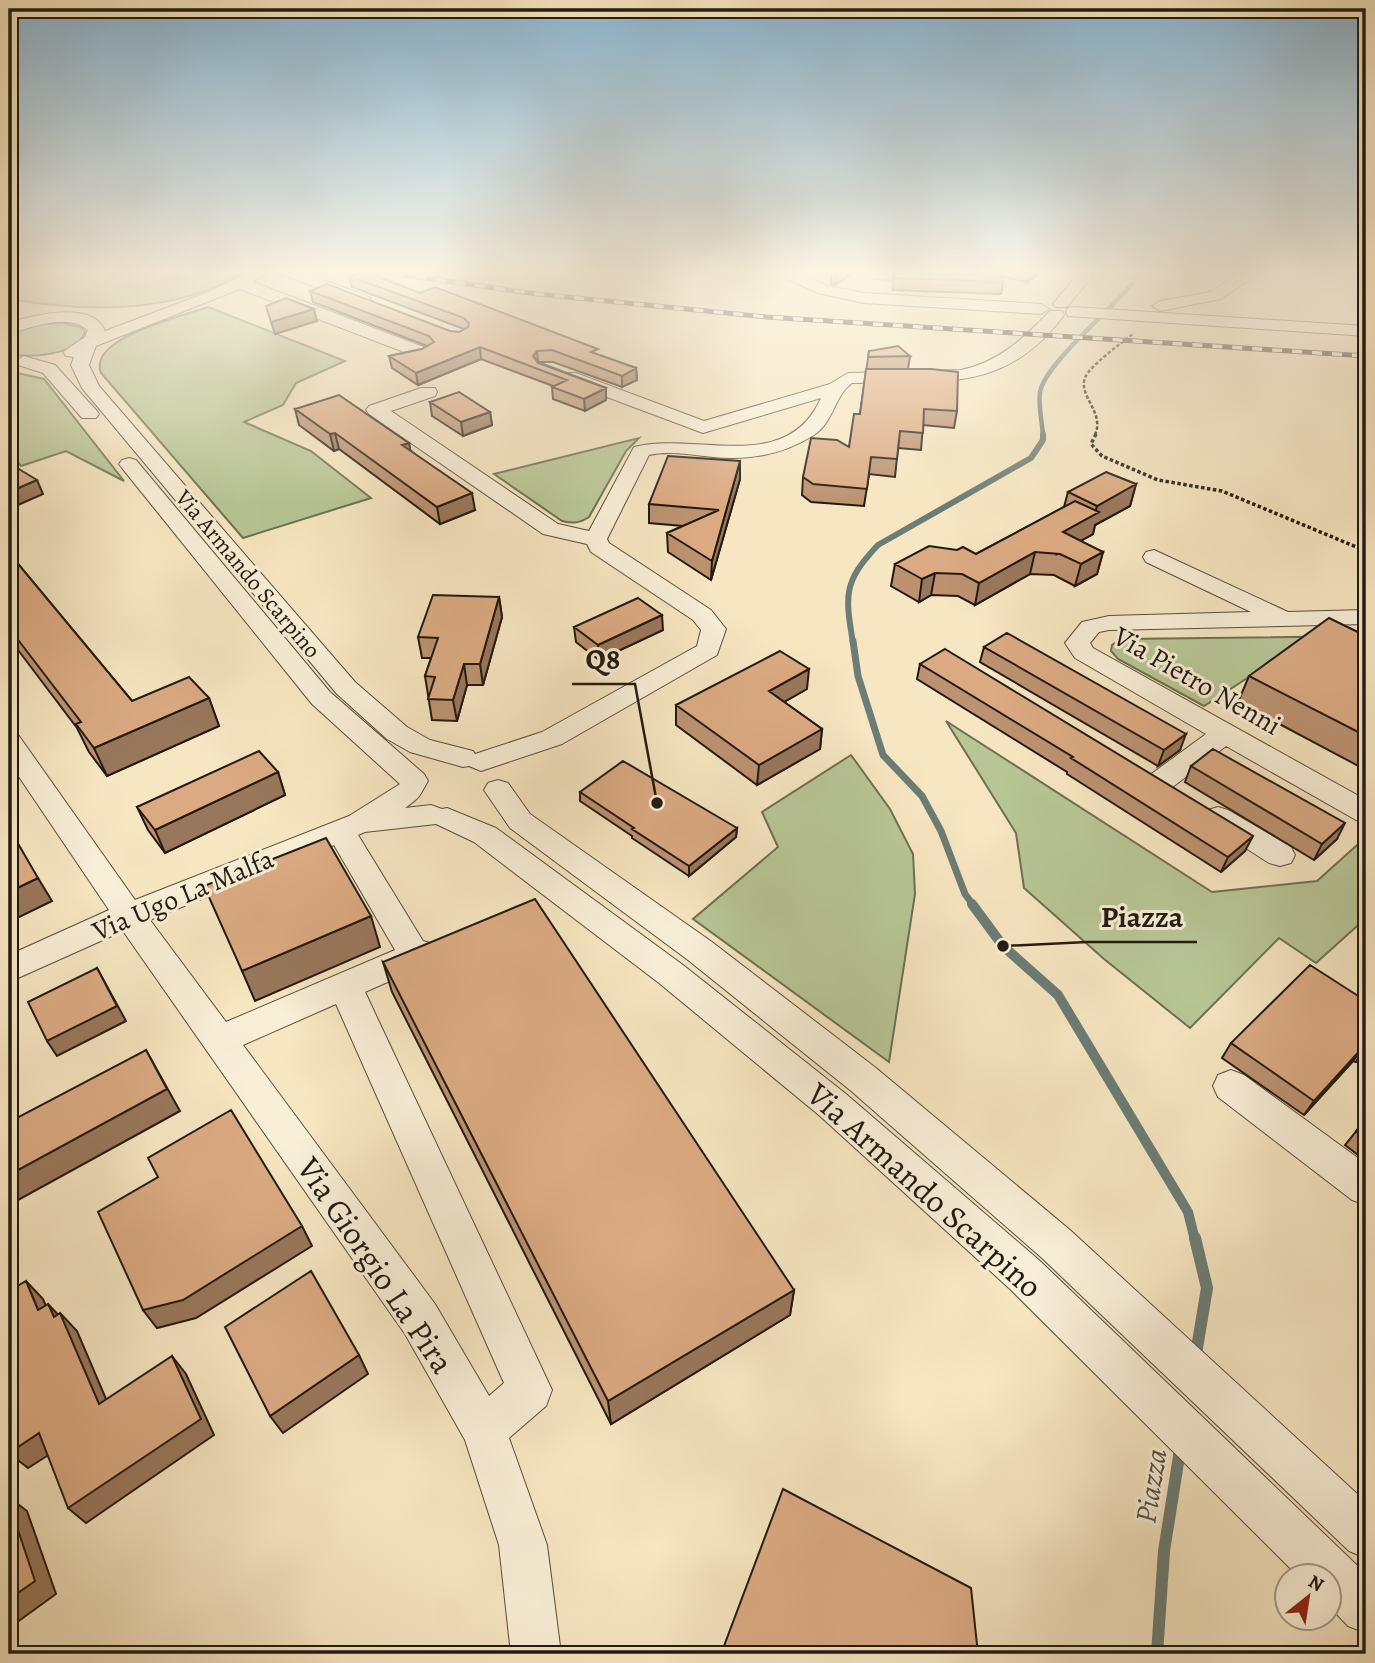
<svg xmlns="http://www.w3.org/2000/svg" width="1375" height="1663" font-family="Alegreya,serif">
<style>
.green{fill:#b8c696;stroke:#6d7054;stroke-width:2}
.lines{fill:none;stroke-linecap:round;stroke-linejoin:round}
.stream-far4{stroke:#6c7c76;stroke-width:4.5}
.stream-far3{stroke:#6c7c76;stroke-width:6}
.stream-far2{stroke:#6c7c76;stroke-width:7}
.stream-far1{stroke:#6c7c76;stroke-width:10}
.stream{stroke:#6c7c76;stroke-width:12}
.minor-casing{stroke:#574d3d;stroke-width:2}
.path-far1{stroke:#221a11;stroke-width:2.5;stroke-dasharray:3.5 2;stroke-linecap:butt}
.path{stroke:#221a11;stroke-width:3.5;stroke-dasharray:3.5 2.5;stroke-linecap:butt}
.minor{fill:#f9efd7;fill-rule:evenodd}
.rail-casing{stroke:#221a11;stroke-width:5}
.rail{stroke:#f9efd7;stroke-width:3.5;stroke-dasharray:10;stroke-linecap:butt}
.wall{fill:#bc9271;stroke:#221a11;stroke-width:2}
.shaded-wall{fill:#99775c;stroke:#221a11;stroke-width:2}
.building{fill:#dbaa83;stroke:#221a11;stroke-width:2}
.labels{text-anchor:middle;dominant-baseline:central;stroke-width:6;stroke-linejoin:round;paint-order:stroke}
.far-street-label{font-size:23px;fill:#221a11;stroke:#f9efd7}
.street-label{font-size:28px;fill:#221a11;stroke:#f9efd7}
.water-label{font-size:30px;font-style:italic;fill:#4d534c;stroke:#f9efd7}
.near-street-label{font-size:33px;fill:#221a11;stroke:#f9efd7}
.leader{fill:none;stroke:#221a11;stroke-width:2.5}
.callout-dot{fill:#221a11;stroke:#f9efd7;stroke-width:2.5}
.callout-label{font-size:30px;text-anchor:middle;font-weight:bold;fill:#221a11;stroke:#f9efd7;stroke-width:6;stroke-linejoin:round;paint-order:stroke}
</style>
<rect width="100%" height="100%" fill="#f6e6c1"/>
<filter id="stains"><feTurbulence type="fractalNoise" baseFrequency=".00286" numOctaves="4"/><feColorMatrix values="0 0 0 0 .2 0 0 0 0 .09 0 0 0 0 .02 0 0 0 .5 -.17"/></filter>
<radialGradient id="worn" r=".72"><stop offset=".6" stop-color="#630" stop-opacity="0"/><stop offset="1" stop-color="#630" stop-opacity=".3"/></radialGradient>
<path class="green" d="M9,271H246C175,315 87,312 9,299Z
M208,307L345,361L296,383L283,405L244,422L311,451L371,498L243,538L101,373C87,338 183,316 208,307Z
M64,323L82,328L85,332C76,356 30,358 9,354V334L12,332L37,324Z
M9,371L44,379L124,481L66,451L21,466L9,452Z
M639,438L626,451L589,517C580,523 573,524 562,521L494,474Z
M1366,636L1311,637L1204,706L1118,659L1111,651L1112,645L1120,639Z
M946,721L1212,892L1317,881L1366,837V918L1316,963L1279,938L1190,1028L1104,959L1024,888L1016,833Z
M851,755L890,809L913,854L915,894L889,1062L693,919L778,847L762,812Z"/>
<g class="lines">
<path class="stream-far4" d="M1043,435C1042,422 1038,404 1040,392C1046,361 1121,303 1142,271"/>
<path class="stream-far3" d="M853,643C845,595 843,582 878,545L1031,458L1043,440V434"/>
<path class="stream-far2" d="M853,641L858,676L883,755L922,796L941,831L965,894L974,906"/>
<path class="stream-far1" d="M972,904L1003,946L1058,995L1188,1212L1195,1240"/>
<path class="stream" d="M1195,1238L1207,1288L1196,1354
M1157,1654L1164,1551L1180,1450"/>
<g class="minor-casing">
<path id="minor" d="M259,271L264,275L253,282L429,349L432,353L423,358L417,357L240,289L96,346L89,365L99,386L355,682L407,727L430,740L473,751L475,754L542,732L697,646L701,630L693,620L591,552L587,544L543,534L369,414L366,410L369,406L421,388H435L437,392L435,396L391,411L558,524L589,531L634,447C696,431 787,476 821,398L703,433L564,381L561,377L564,373H576L704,421L830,384L848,373L961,370C999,362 1024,338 1050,311H1062L1064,315C1006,394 939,381 852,383C834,396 834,422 814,435C779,457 744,461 704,456C686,454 667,451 649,455L607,539L609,543L711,610L726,629L717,655L562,744L481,771L469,766L463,767L410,752L387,739L337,694L82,388L71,365L74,357L66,356L63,352L85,337L88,330C66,312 33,328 9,333V323C33,315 93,300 105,331L206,293L250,272Z
M278,271H300L369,297L371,300L369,303H357L281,274Z
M770,271H792L828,286L864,293L1041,304L1049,309L1041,314L864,303L818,293Z
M870,271L976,275L981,271H998L986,283L980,285L876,279L871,277L868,274Z
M1080,271H1096L1067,307H1055L1053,304Z
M1243,271H1262L1221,299L1160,311L1152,306L1160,301L1210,292Z
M1074,307L1366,326V336L1068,316L1066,312L1068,308Z
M24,356L55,365L96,410L99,414L96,418H82L43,373L18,365L15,361Z
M129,458L136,460L330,692L424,774L428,781C419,796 422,796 405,808L431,805L442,809L447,808L496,828L683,965L846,1094L1040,1261L1366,1574V1633L1348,1626L1330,1607V1576H1298L1010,1289L820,1116L659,983L474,842L436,824L365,832L358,835L423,941L433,944L437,953L433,962L365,992L552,1390L546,1406L509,1438L547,1545L561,1654H511L499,1545L465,1440L405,1334L123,931L9,982V955L109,910L9,762V733L19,736L135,900L349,816L400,784L312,704L122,468L119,464L122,460ZM334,845L395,950L226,1022L150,920ZM336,1004L504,1383L489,1396L435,1304L243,1045Z
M1154,550L1288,612L1366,610V624L1109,630L1099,632L1090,643L1093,648L1366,800V823L1356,820L1226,746L1170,789L1160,792L1150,789L1146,782L1150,775L1206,734L1075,658L1065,643L1082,622L1109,616L1251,612L1146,562L1143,557L1146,552Z
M498,780L508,783L530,814L712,942L876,1068L1070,1230L1366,1502V1558L1349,1551L1042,1258L850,1090L688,960L510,828L484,790L488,783Z
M1218,807L1228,810L1291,847L1295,855L1291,863L1280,866L1269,863L1208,824L1203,817L1208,810Z
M1231,1070L1244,1075L1366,1164V1205L1352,1200L1218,1097L1213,1086L1218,1075Z"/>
</g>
<path class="path-far1" d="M1095,435C1105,412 1078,396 1085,378C1089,366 1123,342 1134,333"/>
<path class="path" d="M1096,434L1091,444L1102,456L1158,480L1222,491L1366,551"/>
<use href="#minor" class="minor"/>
<g class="rail-casing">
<path id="rail" d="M376,271L537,294L767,317L1366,356"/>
</g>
<use href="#rail" class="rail"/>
</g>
<path class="wall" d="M832,271H856L835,285L831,284Z
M894,271L983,275L989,271H1041L1028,282L1002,277L1003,282L1001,294L893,290Z
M941,271H977L975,272Z
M349,276L420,293L636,368L637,380L622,387L553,362H538L606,388V400L585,411L553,399L552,387L553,386L481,359L418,385L392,368L389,356L422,349L427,346L313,302L310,291L450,331L459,332L464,329L352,287Z
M869,351L910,356L908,369L957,411L954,428L923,425L921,450L898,448L895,477L869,474L864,506L811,502L802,495L803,477L849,447L860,414Z
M430,402L490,412L492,425L463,436L432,416Z
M295,409L409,443L410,450L475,510L440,524L339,449L334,451L299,425Z
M740,461V479L711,580L668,552L667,533L683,526L649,523V504Z
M1136,484L1130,506L1095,525L1093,534L1080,541L1103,552L1097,574L1075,586L1054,575L1030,574L975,605L958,596L931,595L919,602L891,586L895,564L976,554L1064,507L1068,492Z
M9,553L132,701L209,698L219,726L107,776L89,752L77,728L9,638Z
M499,597L502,617L483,685H467L457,721L432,720L425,676L431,658H422L418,637Z
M574,627L663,630L599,660L576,642Z
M1366,636V770L1238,702L1249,676Z
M984,647L1180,750L1158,766L980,662Z
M920,664L1245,851L1221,872L1067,774V772L917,679Z
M807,689L784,702L822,729L820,749L757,785L676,725V705Z
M1191,766L1337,839L1314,860L1185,782Z
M278,772L285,795L165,853L148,830L137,807Z
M580,792L737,828L736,837L689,876L632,838V836L580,801Z
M1366,948V962L1360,958Z
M383,962L794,1290L790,1315L611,1424L392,992Z
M1366,1001V1051L1356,1062L1353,1061L1304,1115L1222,1058L1231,1043Z
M1366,1119V1161L1345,1145Z"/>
<path class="shaded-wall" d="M838,271H856L835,285L836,272Z
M1030,271H1041L1028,282Z
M314,309L317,321L275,334L271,322Z
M480,347L481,359L418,385L416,373Z
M537,351L538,362L533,356Z
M636,368L637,380L622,387V376Z
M606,388V400L585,411L584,399Z
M490,412L492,425L463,436L461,422Z
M335,433L339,449L334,451L330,434Z
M409,443L412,459L402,445Z
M740,461V479L711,580L712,561Z
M37,480L43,494L9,509V492Z
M1136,484L1130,506L1095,525L1093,534L1057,554L1063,532L1095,514L1097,506Z
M472,493L475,510L440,524L437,507Z
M1035,552L1030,574L975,605L979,583Z
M1103,552L1097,574L1075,586L1081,564Z
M935,573L931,595L919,602L922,579Z
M499,597L502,617L483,685L480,664Z
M662,615L663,630L599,660L598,645Z
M464,664L467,685L457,721L453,700Z
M809,669L807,689L768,711L769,691Z
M209,698L219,726L107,776L94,748Z
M822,729L820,749L757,785L759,765Z
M1186,734L1180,750L1158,766L1164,750Z
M278,772L285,795L165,853L155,830Z
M1345,823L1337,839L1314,860L1322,844Z
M737,828L736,837L689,876V866Z
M1253,836L1245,851L1221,872L1228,857Z
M38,878L52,901L9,922V892Z
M371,916L380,947L255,1001L242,971Z
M97,968L126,1021L57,1056L47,1041Z
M1364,1046L1353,1061L1304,1115L1314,1101Z
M1366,1047V1051L1356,1062Z
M146,1050L180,1111L9,1205V1175Z
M302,1226L312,1246L196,1318L157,1328L143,1310Z
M26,1281L43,1299L55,1328L38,1310Z
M794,1290L790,1315L611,1424L608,1401Z
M48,1304L63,1320L60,1313L77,1331L115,1420L99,1404L54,1317Z
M359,1355L368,1374L283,1433L270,1416Z
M172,1356L186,1374L214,1435L86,1523L68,1508Z
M39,1433L58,1449L28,1468L9,1453Z
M9,1497L27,1511L56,1594L9,1628Z"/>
<path class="building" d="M894,271L983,275L989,271H1000L1003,282L894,278Z
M366,272L420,293L435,287L598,349L591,352L636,368L622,376L552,350L537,351L533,356L538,363L606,388L584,399L552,387L567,380L480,347L416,373L389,356L422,349L434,342L429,336L310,291L327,284L450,331L459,332L468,327L469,323L464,318L349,276Z
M286,298L314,309L271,322L266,306Z
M898,346L910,356L868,357L869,351Z
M866,369H931L958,372L957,411L924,409L923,433L900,431L897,459L871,457L867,489L813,484L803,477L811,438L837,440L849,447L854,414H860Z
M459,392L490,412L461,422L430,402Z
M339,395L409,443L402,445L472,493L437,507L335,433L330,434L295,409Z
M668,456L740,461L712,561L667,533L719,510L649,504Z
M9,463L37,480L9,492Z
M1106,472L1136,484L1097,506L1068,492Z
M1075,501L1099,512L1063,532L1103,552L1081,564L1060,554L1035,552L979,583L962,574L935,573L922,579L895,564L929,546L957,550L963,547L976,554Z
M9,553L132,701L189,677L209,698L94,748L76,724L81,722L9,628Z
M433,595L499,597L480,664H464L453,700L428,699L435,677L425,676L438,638L418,637Z
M638,598L662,615L598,645L574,627Z
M1329,618L1366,636V736L1249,676Z
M1007,633L1186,734L1164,750L984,647Z
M945,649L1253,836L1228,857L1071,758L1073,757L920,664Z
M780,651L809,669L769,691L822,729L759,765L676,705Z
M1213,749L1345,823L1322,844L1191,766Z
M259,751L278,772L155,830L137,807Z
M623,761L737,828L689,866L632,829L634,828L580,792Z
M9,828L38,878L9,892Z
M326,838L371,916L242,971L204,886Z
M535,899L794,1290L608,1401L383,962Z
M1310,965L1366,1001V1047L1364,1046L1314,1101L1231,1043Z
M97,968L117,1006L47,1041L28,1002Z
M146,1050L167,1089L9,1175V1122Z
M231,1110L302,1226L183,1300L143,1310L98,1212L158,1177L148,1158Z
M1366,1119V1138L1356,1131Z
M311,1271L359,1355L270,1416L225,1327Z
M26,1281L38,1310L48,1304L54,1317L60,1313L99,1404L172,1356L201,1419L68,1508L39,1433L9,1453V1291Z
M783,1489L971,1588L978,1654H721Z
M9,1503L35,1581L9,1599Z"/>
<linearGradient id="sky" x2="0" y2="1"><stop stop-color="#8ab8d6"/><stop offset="0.54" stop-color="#fbf4e3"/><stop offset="1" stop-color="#fbf4e3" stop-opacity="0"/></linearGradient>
<rect width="1375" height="504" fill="url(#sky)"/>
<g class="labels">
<g class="far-street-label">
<text transform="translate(248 574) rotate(50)">Via Armando Scarpino</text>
</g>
<g class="street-label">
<text transform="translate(1197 681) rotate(30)">Via Pietro Nenni</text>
<text transform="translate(183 895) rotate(-23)">Via Ugo La Malfa</text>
</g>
<g class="water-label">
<text transform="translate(1151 1486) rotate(-81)">Piazza</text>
</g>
<g class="near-street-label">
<text transform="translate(925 1190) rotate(42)">Via Armando Scarpino</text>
<text transform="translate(376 1265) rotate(56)">Via Giorgio La Pira</text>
</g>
</g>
<path class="leader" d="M657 803L635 684H572M1003 946L1087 942H1197"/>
<g class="callout-dot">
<circle cx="657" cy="803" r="7"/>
<circle cx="1003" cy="946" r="7"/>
</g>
<g class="callout-label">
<text x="603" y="669">Q8</text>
<text x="1142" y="927">Piazza</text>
</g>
<rect width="1375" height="1663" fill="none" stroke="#f6e6c1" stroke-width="35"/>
<rect x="10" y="10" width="1354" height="1642" fill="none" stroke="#221a11" stroke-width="3.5"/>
<rect x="18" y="18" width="1340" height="1628" fill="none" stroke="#221a11" stroke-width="2"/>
<g transform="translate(1308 1597) rotate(30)"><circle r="33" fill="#f9efd7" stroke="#a39a88" stroke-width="2"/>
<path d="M0-5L12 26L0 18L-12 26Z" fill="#8f2418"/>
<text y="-10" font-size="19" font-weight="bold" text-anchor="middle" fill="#221a11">N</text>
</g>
<rect width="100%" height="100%" filter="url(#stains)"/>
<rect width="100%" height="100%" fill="url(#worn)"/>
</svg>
